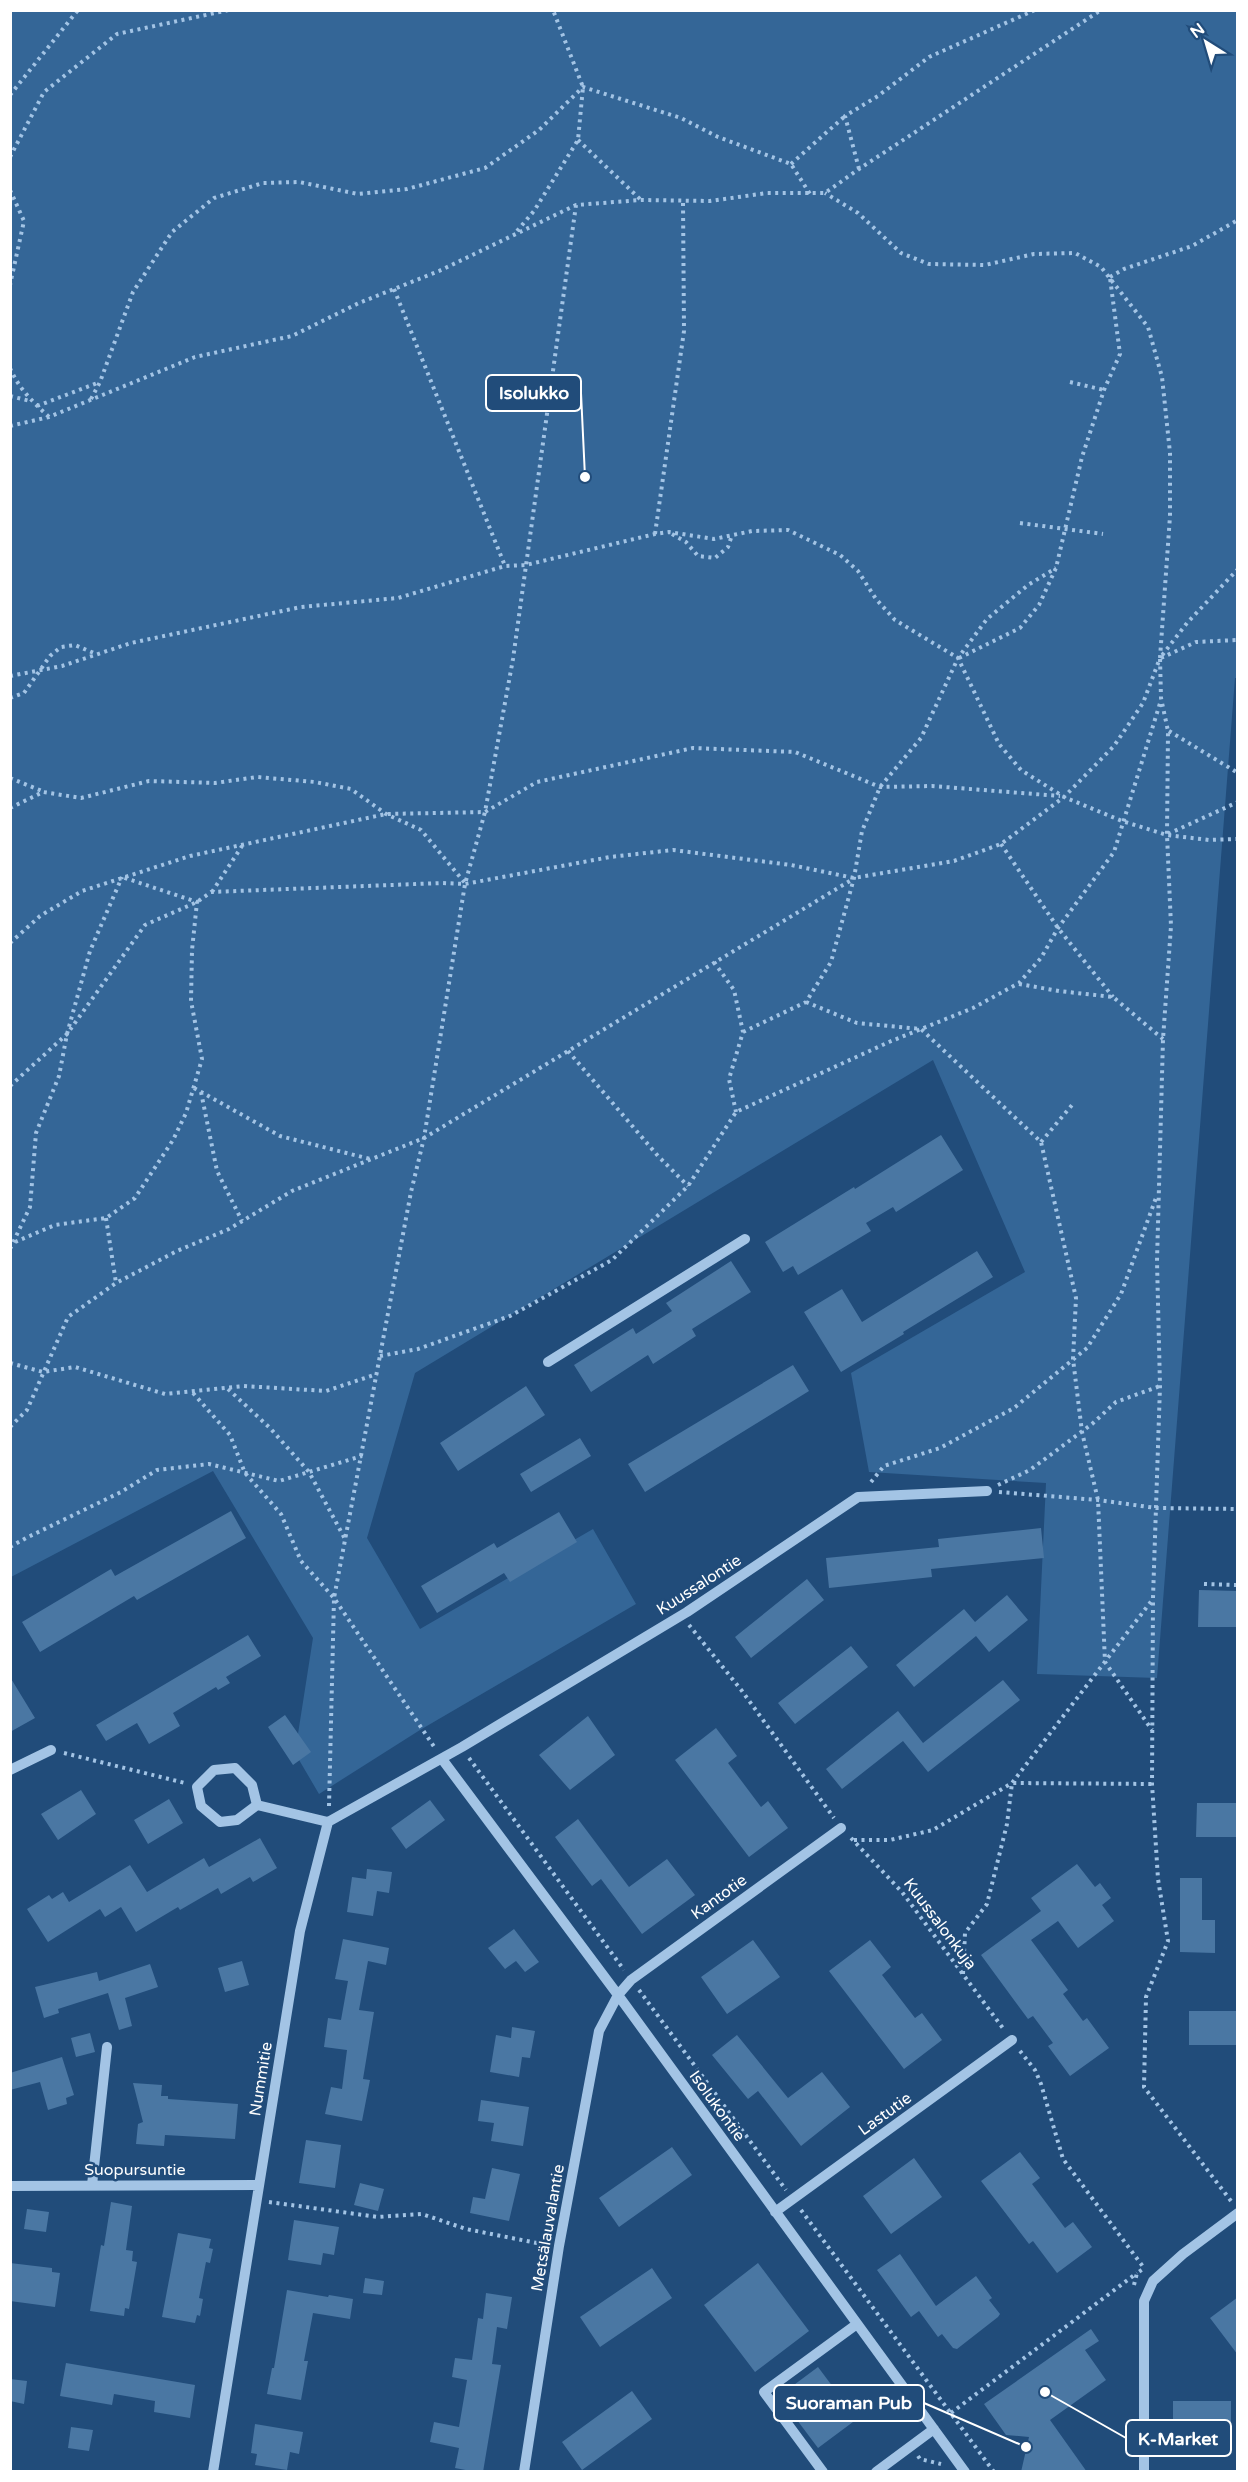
<svg xmlns="http://www.w3.org/2000/svg" width="1248" height="2482" font-family="'Varela Round',sans-serif">
<style>
.green{fill:#346697}
.building{fill:#4a77a3}
.lines{fill:none;stroke-linecap:round;stroke-linejoin:round}
.path{stroke:#a3c4e5;stroke-width:4;stroke-dasharray:3 4.5;stroke-linecap:butt}
.minor{stroke:#a3c4e5;stroke-width:10}
.labels{text-anchor:middle;dominant-baseline:central;stroke-width:5;stroke-linejoin:round;paint-order:stroke}
.street-label{font-size:16px;fill:#fff;stroke:#214c7a}
.leader{fill:none;stroke:#fff;stroke-width:2}
.callout-dot{fill:#fff;stroke:#214c7a;stroke-width:2}
.callout{fill:#214c7a;stroke:#fff;stroke-width:2}
.callout-label{font-size:18px;text-anchor:middle;font-weight:bold;fill:#fff}
</style>
<rect width="100%" height="100%" fill="#214c7a"/>
<path class="green" d="M11,11H1237L1238,678H1235L1157,1678L1037,1674L1046,1483L869,1472L851,1373L1025,1272L933,1060L415,1373L367,1538L420,1629L593,1529L636,1604L420,1730L319,1794L295,1753L313,1638L213,1471L11,1577Z"/>
<path class="building" d="M941,1135L963,1170L896,1212L893,1207L866,1223L871,1231L798,1275L793,1266L783,1272L765,1242L854,1187L855,1189Z
M977,1251L993,1277L903,1332L904,1334L841,1372L804,1312L842,1289L862,1322Z
M731,1261L751,1292L692,1329L696,1336L653,1364L648,1355L591,1392L574,1365L633,1328L636,1334L672,1311L666,1303Z
M793,1365L809,1391L645,1492L628,1464Z
M526,1386L545,1415L458,1471L440,1443Z
M580,1438L591,1456L531,1492L520,1474Z
M231,1511L246,1538L137,1600L134,1596L40,1652L22,1622L111,1569L115,1576Z
M559,1512L577,1542L510,1582L504,1573L437,1613L421,1586L494,1543L497,1548Z
M1041,1528L1044,1558L931,1569L932,1577L829,1588L826,1558L939,1547L938,1539Z
M807,1579L824,1600L751,1658L735,1637Z
M1199,1590L1238,1591V1627H1198Z
M1007,1595L1028,1620L989,1652L976,1636L914,1687L896,1665L964,1609L975,1622Z
M248,1635L261,1656L226,1677L230,1683L218,1690L216,1687L173,1713L180,1726L149,1744L137,1723L106,1741L96,1725Z
M851,1646L868,1667L795,1724L778,1703Z
M10,1677L35,1718L10,1732Z
M1003,1680L1020,1700L928,1772L903,1741L842,1789L826,1769L898,1711L923,1743Z
M285,1715L311,1752L293,1765L268,1727Z
M588,1716L615,1755L570,1790L539,1755Z
M716,1728L737,1756L728,1763L761,1807L768,1801L788,1828L749,1857L675,1760Z
M81,1790L96,1814L58,1840L41,1814Z
M169,1799L183,1823L148,1844L134,1820Z
M430,1800L445,1820L406,1849L391,1828Z
M1197,1803H1238V1837H1196Z
M578,1819L629,1887L667,1859L695,1895L642,1934L601,1879L592,1886L555,1837Z
M260,1838L277,1868L253,1882L250,1877L221,1894L218,1888L180,1910L178,1907L136,1932L121,1907L105,1917L100,1909L48,1942L27,1909L49,1895L52,1899L63,1892L69,1902L130,1865L147,1892L204,1858L209,1867Z
M1077,1864L1095,1887L1100,1883L1111,1898L1102,1905L1114,1921L1078,1948L1058,1921L1031,1940L1068,1990L1063,1994L1083,2021L1087,2018L1109,2048L1070,2076L1048,2046L1053,2043L1033,2016L1028,2019L981,1955L1041,1911L1031,1898Z
M367,1869L392,1872L389,1893L377,1891L373,1916L347,1912L352,1877L366,1879Z
M1180,1878H1202V1920H1215V1953L1180,1952Z
M514,1929L539,1962L525,1972L516,1961L505,1969L488,1948Z
M343,1939L389,1948L386,1965L368,1961L359,2010L374,2012L363,2079L370,2080L362,2121L325,2114L331,2087L342,2089L347,2050L324,2047L328,2018L341,2020L348,1981L335,1979Z
M753,1940L780,1977L727,2014L701,1977Z
M870,1940L891,1967L882,1975L915,2018L922,2013L942,2040L904,2069L829,1971Z
M242,1961L249,1985L225,1992L218,1968Z
M150,1964L158,1987L125,1998L132,2026L119,2030L108,1993L58,2009L59,2013L44,2018L35,1987L97,1972L99,1981Z
M1189,2011H1238V2045H1189Z
M512,2027L535,2031L530,2058L522,2057L519,2077L490,2072L496,2035L511,2038Z
M90,2033L95,2052L76,2057L71,2038Z
M737,2035L788,2098L822,2072L850,2107L801,2146L758,2091L748,2099L712,2055Z
M62,2057L74,2095L66,2098L67,2104L48,2110L40,2082L10,2090V2073Z
M133,2083L162,2085L161,2096H168V2099L238,2104L235,2139L165,2135L164,2146L136,2144L138,2124L143,2122Z
M481,2100L529,2107L523,2146L491,2141L494,2123L478,2121Z
M306,2140L341,2145L335,2188L299,2183Z
M672,2147L692,2175L619,2227L599,2198Z
M1020,2152L1040,2178L1032,2184L1065,2228L1073,2222L1092,2247L1057,2273L1033,2241L1029,2244L981,2181Z
M914,2158L942,2197L891,2234L863,2196Z
M492,2168L520,2174L509,2221L470,2213L473,2197L485,2199Z
M360,2183L384,2189L378,2211L354,2205Z
M111,2202L132,2206L126,2250L133,2251L132,2261L137,2262L129,2309L125,2308L124,2316L90,2311L101,2245L104,2246Z
M27,2209L49,2212L46,2232L24,2229Z
M294,2220L339,2227L334,2255L323,2253L321,2265L288,2260Z
M178,2233L211,2239L209,2248L213,2249L210,2263L206,2262L199,2298L203,2299L200,2316L197,2315L195,2323L162,2317Z
M900,2254L936,2306L976,2276L992,2298L989,2300L1000,2314L998,2317L957,2349L953,2348L942,2334L938,2337L919,2311L911,2317L877,2270Z
M10,2263L52,2268V2272L60,2273L55,2307L10,2301Z
M758,2263L809,2331L755,2372L704,2305Z
M652,2268L672,2298L600,2347L580,2317Z
M365,2278L384,2281L382,2295L363,2293Z
M287,2290L328,2297L329,2295L353,2299L350,2319L313,2313L304,2361H308L301,2400L267,2394L272,2368H274Z
M486,2293L512,2297L507,2329L497,2327L492,2364L501,2365L483,2472H476L455,2468L459,2448L430,2442L434,2422L459,2427L467,2380L452,2377L455,2358L472,2360L478,2318L483,2319Z
M1238,2297V2355L1210,2318Z
M1091,2329L1099,2341L1085,2350L1106,2380L1050,2420L1087,2472H1021L1029,2437L1006,2435L984,2404Z
M66,2363L195,2385L190,2418L154,2412L155,2401L114,2394L112,2405L60,2396Z
M818,2367L857,2419L818,2448L779,2396Z
M10,2379L27,2381L24,2404L10,2401Z
M632,2391L652,2419L582,2470L562,2442Z
M1173,2401H1231V2439L1173,2438Z
M255,2424L303,2432L299,2454L290,2452L287,2470L255,2465L257,2454L251,2453Z
M71,2427L93,2430L89,2451L68,2448Z"/>
<g class="lines">
<path class="path" d="M10,95L78,10
M578,140L641,200
M10,157L44,92L117,34L229,10
M791,164L845,116
M859,169L845,116L878,96L929,57L1035,10
M10,190L24,221L10,285
M517,231L534,211L578,140L583,87L553,10
M1110,277L1124,269L1192,246L1238,220
M394,289L505,566
M10,368C19,389 33,402 49,417
M1070,382L1104,390
M10,396L30,401
M91,399L100,382L133,292L172,232L214,198L263,183L299,182L358,194L407,189L485,168L539,130L583,87L681,118L718,137L791,164L810,194
M37,406L100,382
M10,426L49,417L195,357L292,336L359,303L439,271L576,205L641,200L710,201L767,193H825L859,169L1101,10
M1020,523L1103,534
M655,534L684,331L683,201
M672,534L686,542L698,556L715,558L728,547L732,535
M959,658L1020,628L1039,605L1056,568L1082,457L1104,390L1120,354L1110,278
M1161,658L1196,642L1238,640
M10,676L62,666L131,643L301,607L398,598L505,566L526,565L655,534L669,532L714,539L752,531L788,530L840,555L858,571L876,599L895,620L958,658L999,744L1021,770L1064,797L1122,821L1167,835L1209,840L1238,839
M10,698L24,693L50,656L61,647L75,645L96,654
M1169,731L1238,773
M10,778L42,791
M10,808L43,792L81,798L149,781L215,783L257,777L315,782L351,789L386,814L421,830L465,883
M1168,834L1238,802
M1001,844L1058,928L1113,997
M212,892L242,846
M10,943L40,916L82,891L190,856L386,814L485,812L537,782L693,748L795,752L880,787L932,786L1060,796
M714,962L734,990L743,1032L729,1079L736,1112
M1019,984L1059,991L1113,997L1163,1039
M806,1002L857,1023L921,1029L1041,1142L1076,1298L1073,1359L1082,1432L1098,1500L1105,1662L1152,1730
M743,1032L806,1002L831,962L854,878L862,831L880,787L921,738L958,658L987,619L1028,585L1056,568
M568,1051L658,1156L688,1186
M10,1086L67,1034L145,925L197,902L211,892L442,883L465,884L610,857L673,850L791,865L854,878L954,861L1001,844L1064,797L1114,746L1143,703L1160,658L1170,516V453L1162,377L1148,327L1101,267L1075,253L1034,254L985,265L929,264L901,253L858,213L825,193
M194,1088L280,1136L370,1159
M201,1092L217,1171L242,1221
M1041,1142L1072,1105
M106,1218L116,1283
M15,1242L55,1225L106,1218L135,1198L173,1140L186,1113L202,1059L191,1001L192,950L197,902L122,877
M10,1249L30,1207L36,1133L59,1076L67,1034L90,951L122,877
M380,1356L418,1349L510,1316L612,1260L688,1186L736,1112L889,1042L973,1008L1019,983L1041,958L1058,928L1114,852L1161,700
M10,1363L43,1372L75,1367L165,1394L244,1386L326,1391L377,1374
M228,1389L270,1428L309,1472L345,1539
M193,1393L230,1435L245,1473L281,1514L301,1561L334,1598L435,1748
M10,1427L27,1410L68,1317L116,1283L177,1251L229,1229L292,1191L424,1138L853,879
M871,1482L884,1466L940,1448L1014,1408L1087,1348L1121,1294L1157,1195
M998,1485L1030,1470L1092,1424L1116,1402L1160,1386
M999,1492L1098,1500L1156,1508L1238,1509
M10,1547L26,1538L121,1492L157,1470L209,1464L279,1481L362,1456
M1204,1584L1238,1585
M689,1625L742,1691L834,1818
M64,1753L185,1783
M469,1758L624,1970
M329,1806L334,1598L411,1192L424,1138L465,884L485,812L513,659L576,205
M851,1838L902,1892L1005,2031
M854,1840H890L933,1830L1012,1783L1153,1599
M963,1974L965,1933L987,1904L1007,1824L1012,1783L1152,1784
M639,1990L786,2190
M1020,2051L1035,2070L1041,2084L1063,2159L1144,2268
M1231,2201L1144,2087L1146,1997L1168,1941L1158,1879L1152,1784L1153,1598L1160,1386L1157,1261L1163,1039L1171,926L1167,835L1168,731L1161,698L1160,658L1187,623L1238,569
M269,2202L378,2217L422,2214L466,2229L547,2245
M801,2210L994,2472
M1134,2285L1137,2273L1143,2269
M951,2413L1137,2273
M918,2456L920,2459L941,2464"/>
<path class="minor" d="M548,1362L745,1239
M442,1759L618,1995L965,2472
M10,1770L51,1750
M257,1805L237,1820L220,1822L201,1806L197,1787L214,1770L235,1768L252,1785L257,1805L328,1822
M92,2185L107,2047
M10,2186L259,2185
M775,2212L1012,2040
M213,2472L300,1931L328,1822L462,1747L687,1612L858,1497L987,1491
M524,2472L559,2246L599,2031L618,1995L631,1980L841,1828
M823,2472L764,2392L857,2324
M876,2472L934,2429
M1144,2472V2301L1153,2281L1183,2254L1238,2213"/>
</g>
<g class="labels">
<g class="street-label">
<text transform="translate(699 1585) rotate(-33)">Kuussalontie</text>
<text transform="translate(719 1897) rotate(-36)">Kantotie</text>
<text transform="translate(940 1924) rotate(53)">Kuussalonkuja</text>
<text transform="translate(261 2079) rotate(-81)">Nummitie</text>
<text transform="translate(717 2106) rotate(54)">Isolukontie</text>
<text transform="translate(885 2114) rotate(-36)">Lastutie</text>
<text x="135" y="2170">Suopursuntie</text>
<text transform="translate(548 2228) rotate(-80)">Metsälauvalantie</text>
</g>
</g>
<path class="leader" d="M585 477L581 393M1026 2447L924 2403M1045 2392L1126 2438"/>
<g class="callout-dot">
<circle cx="585" cy="477" r="6"/>
<circle cx="1026" cy="2447" r="6"/>
<circle cx="1045" cy="2392" r="6"/>
</g>
<g class="callout">
<rect x="486" y="375" width="95" height="36" rx="6"/>
<rect x="774" y="2385" width="150" height="36" rx="6"/>
<rect x="1126" y="2420" width="105" height="36" rx="6"/>
</g>
<g class="callout-label">
<text x="534" y="399">Isolukko</text>
<text x="849" y="2409">Suoraman Pub</text>
<text x="1178" y="2445">K-Market</text>
</g>
<rect width="1248" height="2482" fill="none" stroke="#ffffff" stroke-width="24"/>
<g transform="translate(1206 42) rotate(323)" stroke="#214c7a" stroke-width="4.5" paint-order="stroke">
<path d="M0-4.5L10 22L0 15L-10 22Z" fill="#ffffff"/>
<text y="-9" font-size="16" font-weight="bold" text-anchor="middle" fill="#ffffff">N</text>
</g>
</svg>
